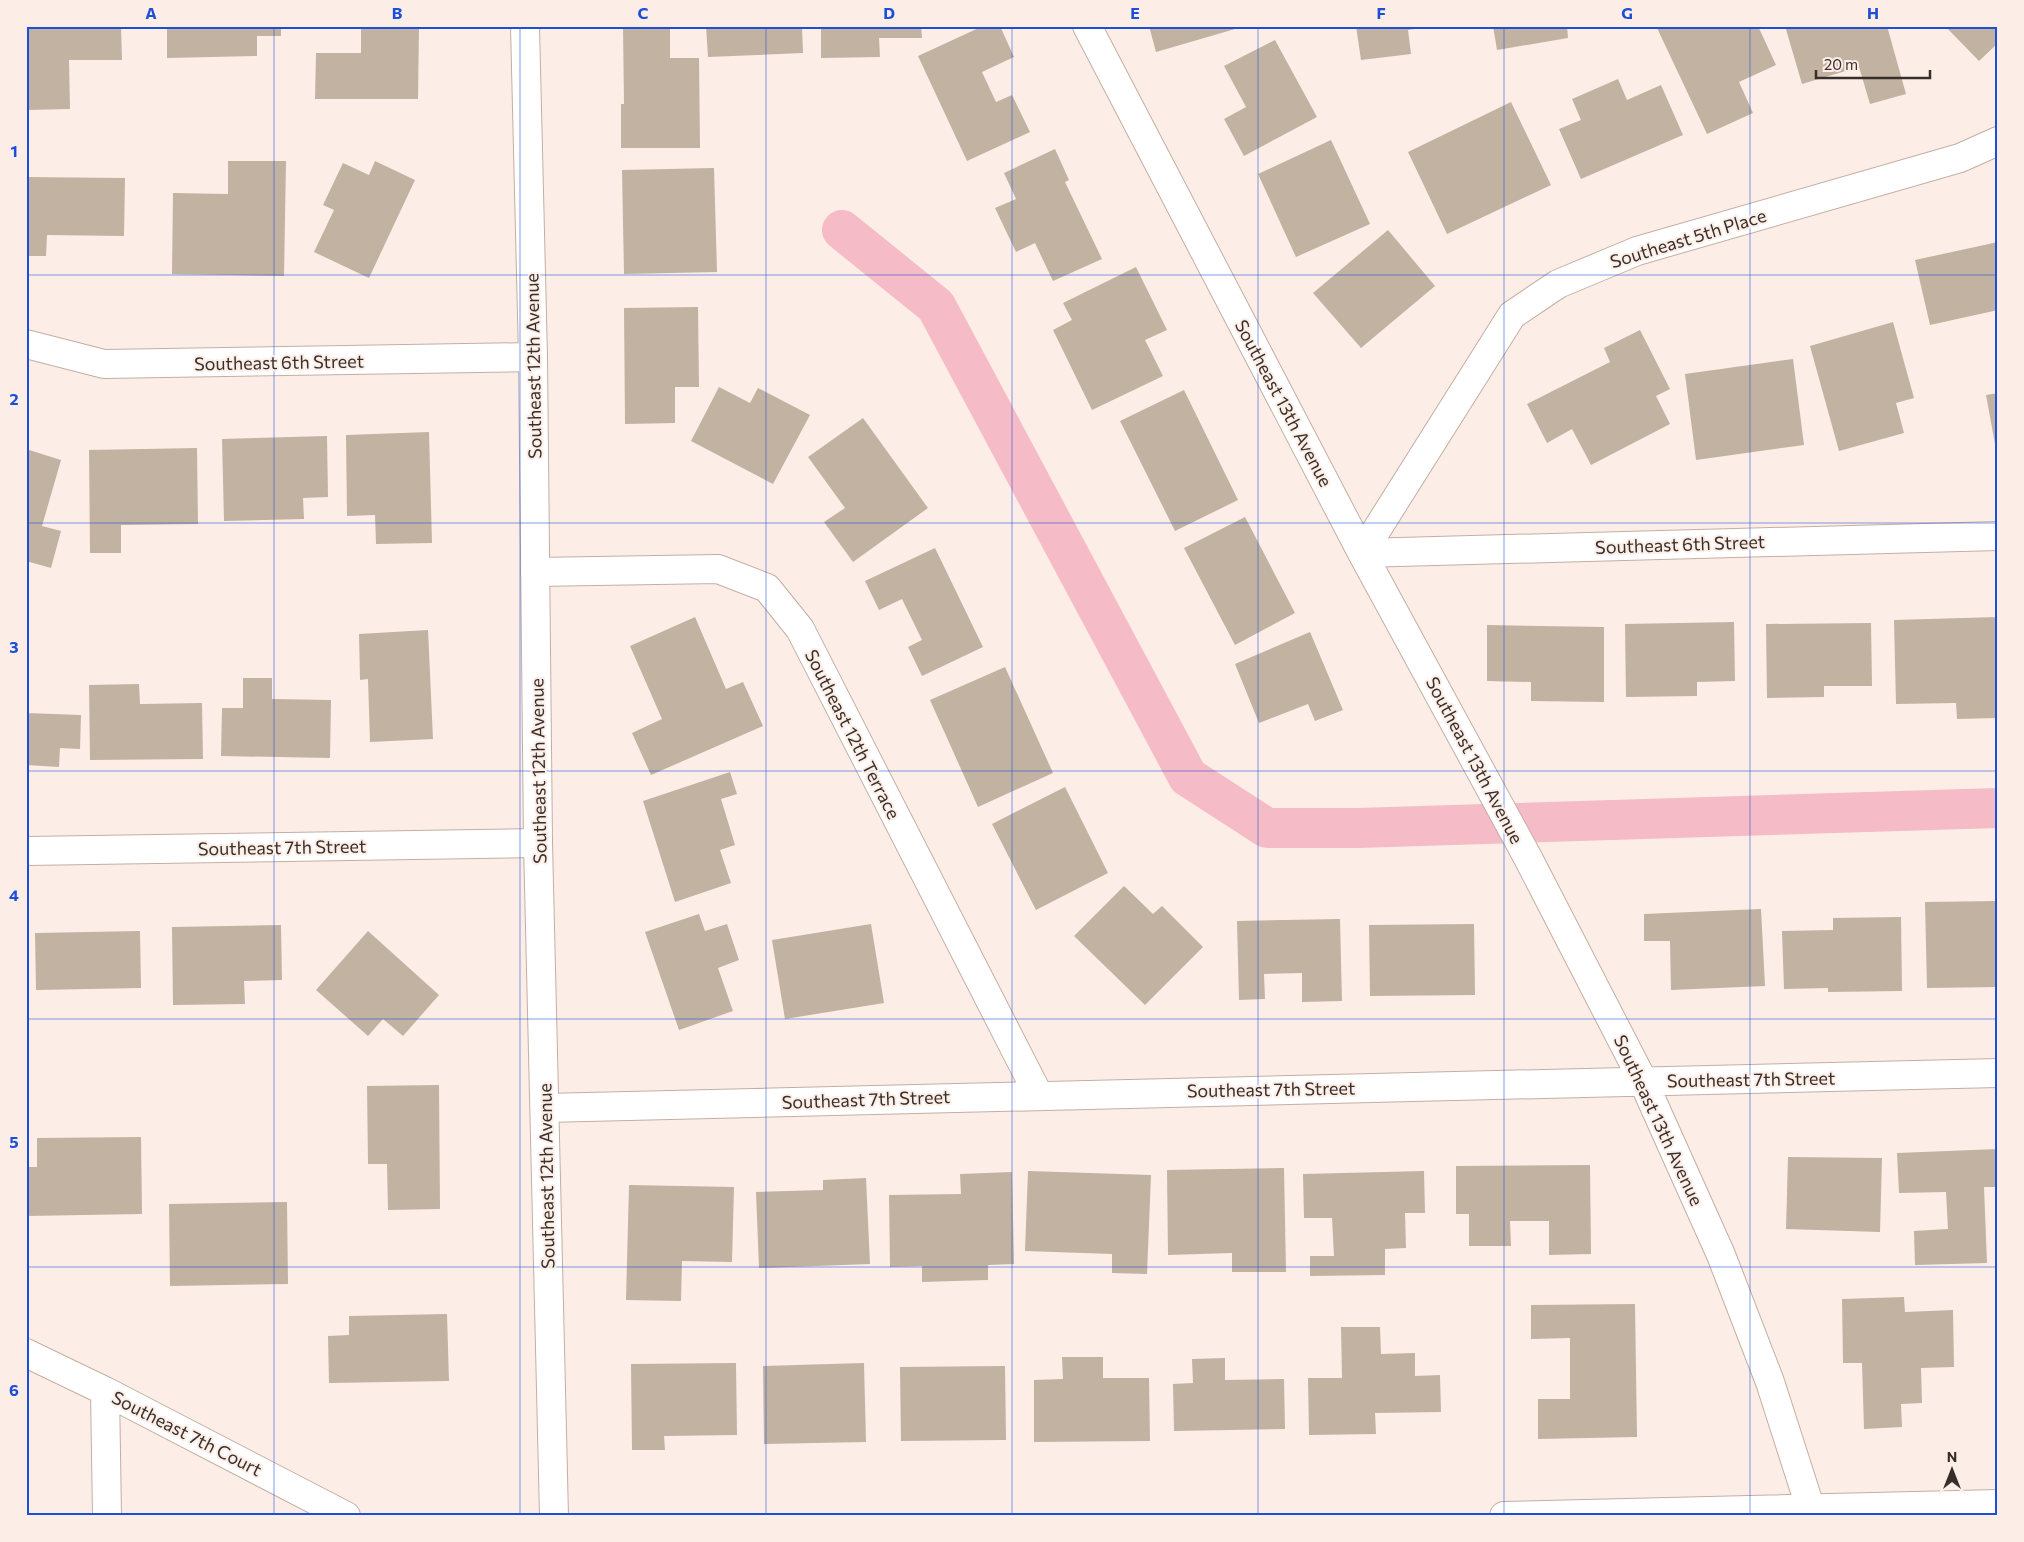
<svg xmlns="http://www.w3.org/2000/svg" width="2024" height="1542" font-family="Commissioner,sans-serif">
<style>
.lines{fill:none;stroke-linecap:round;stroke-linejoin:round}
.canal{stroke:#f5bbc7;stroke-width:40}
.building{fill:#c1b2a1}
.minor-casing{stroke:#c4aea3;stroke-width:30}
.tertiary-casing{stroke:#c4aea3;stroke-width:30}
.minor{stroke:#fff;stroke-width:28}
.tertiary{stroke:#fff;stroke-width:28}
.grid{fill:none;stroke:#1d4ed8;stroke-width:1;stroke-opacity:0.55}
.labels{text-anchor:middle;dominant-baseline:central;stroke-width:4;stroke-linejoin:round;paint-order:stroke}
.street-label{font-size:18px;fill:#382f2b;stroke:#fceee7}
.neatline{fill:none;stroke:#1d4ed8;stroke-width:2}
.grid-label{font-size:16px;text-anchor:middle;font-weight:bold;fill:#1d4ed8}
</style>
<rect width="100%" height="100%" fill="#fceee7"/>
<g class="lines">
<path class="canal" d="M842,230L936,306L1188,777L1267,828H1357L1998,808"/>
</g>
<path class="building" d="M26,26H121L122,60H69L70,109L26,110Z
M167,26H281V36H257V56L167,58Z
M361,26H419L418,99H315L316,53H361Z
M706,26H802L803,53L708,57Z
M821,26H921L922,38H879L880,57L821,58Z
M983,26H1000L1014,57L982,72L996,102L1012,95L1030,132L967,161L918,56Z
M1149,26H1242V27L1156,52Z
M1356,26H1427V27L1408,30L1411,54L1361,60Z
M1493,26H1567L1568,38L1497,50Z
M1660,26H1758L1776,65L1739,82L1753,113L1707,134L1657,28Z
M1785,26H1887L1906,94L1870,104L1859,67L1802,84Z
M1945,26H1998V43L1979,61Z
M623,27H670V58H699L700,148H621V104H624Z
M1275,40L1317,117L1244,156L1224,119L1246,107L1224,66Z
M1618,79L1627,100L1661,85L1683,135L1581,179L1559,129L1581,120L1572,99Z
M1511,102L1551,185L1447,234L1408,152Z
M1331,140L1370,224L1296,257L1258,174Z
M1055,149L1069,180L1065,182L1102,259L1053,281L1035,243L1016,252L995,208L1016,199L1004,173Z
M228,161H286L284,276L172,274L173,193L228,194Z
M375,161L415,180L369,278L314,252L334,210L323,205L343,163L369,175Z
M714,168L717,272L624,274L622,170Z
M26,177L125,178L124,236L47,235L46,256H26Z
M1388,230L1435,286L1361,348L1313,293Z
M1998,242V310L1930,325L1915,260Z
M1136,267L1167,330L1145,340L1163,376L1092,410L1053,330L1072,320L1063,303Z
M698,307L699,387H675V423L625,424L624,308Z
M1893,322L1914,398L1896,403L1904,433L1839,451L1810,346Z
M1640,330L1670,389L1656,396L1670,424L1591,465L1572,429L1547,443L1527,404L1610,362L1604,348Z
M1793,359L1804,445L1696,460L1685,374Z
M719,387L750,403L758,388L810,415L773,484L691,441Z
M1184,390L1238,500L1175,531L1120,421Z
M1998,393V455H1997L1986,395Z
M863,418L928,508L853,562L824,522L845,508L808,457Z
M429,432L432,543L376,544L375,515L347,516L346,435Z
M327,436L328,497L303,498L304,519L224,521L222,439Z
M197,448L198,524L121,525V553H90L89,450Z
M26,449L61,460L42,526L61,531L51,568L26,561Z
M1245,517L1295,613L1235,645L1184,548Z
M935,548L983,647L922,676L908,647L922,640L902,599L879,610L865,581Z
M695,617L726,689L743,682L763,726L651,775L632,733L662,719L630,646Z
M1998,617V718L1957,719L1956,703L1896,704L1894,620Z
M1734,622L1735,681L1697,682V696L1626,697L1625,624Z
M1871,623L1872,686H1824V697L1767,698L1766,624Z
M1487,625L1604,627V702L1531,701V682L1487,681Z
M428,630L433,739L370,742L368,679L360,680L359,634Z
M1310,632L1343,710L1315,721L1308,704L1259,723L1235,664Z
M1005,667L1053,773L978,807L930,700Z
M243,678H272V699L331,700L330,758L221,756L222,708H243Z
M139,684L140,704L202,703L203,759L90,760L89,685Z
M26,713L81,715L80,749L60,748L59,767L26,765Z
M730,772L737,794L721,799L735,845L720,850L731,883L675,902L643,801Z
M1065,787L1108,873L1036,910L992,824Z
M1124,886L1153,914L1162,906L1203,947L1145,1005L1074,936Z
M1998,901V987L1927,988L1925,902Z
M1761,909L1765,986L1671,990L1670,941H1644V914Z
M699,914L705,931L727,924L739,960L718,968L733,1011L679,1030L645,932Z
M1901,917L1902,991L1828,992V988L1784,989L1782,931L1833,930V918Z
M1340,919L1342,1001L1302,1002V973L1264,974L1265,999L1239,1000L1237,921Z
M871,924L884,1003L785,1019L772,940Z
M1474,924L1475,995L1370,996L1369,925Z
M281,925L282,980L244,981L245,1004L173,1005L172,927Z
M140,931L141,988L36,990L35,933Z
M368,931L439,995L403,1036L383,1019L368,1036L316,990Z
M439,1085L440,1209L388,1210L387,1164H368L367,1086Z
M141,1137L142,1214L26,1216V1167H37V1138Z
M1998,1149V1187H1984L1987,1263L1915,1265L1914,1231L1948,1229L1946,1192L1899,1193L1897,1153Z
M1788,1157L1882,1158L1880,1232L1786,1229Z
M1590,1165L1591,1254L1549,1255V1221H1510L1511,1246H1469V1214H1456V1166Z
M1284,1168L1286,1272H1232V1253L1168,1255L1167,1170Z
M1028,1171L1151,1175L1147,1274L1112,1273V1254L1025,1251Z
M1424,1171L1425,1213H1405L1406,1248L1385,1249V1275L1310,1276V1256H1334L1332,1218H1304L1303,1174Z
M1012,1172L1014,1264L988,1265V1280L922,1282V1266L890,1267L889,1195L961,1194L960,1174Z
M866,1178L870,1264L759,1268L756,1192L823,1190V1180Z
M629,1185L734,1187L732,1262L682,1261L681,1301L626,1300Z
M287,1202L288,1284L170,1286L169,1204Z
M1904,1297L1905,1312L1953,1310L1954,1367L1921,1368L1922,1403L1901,1404L1902,1427L1864,1429L1862,1363H1843L1842,1299Z
M1635,1304L1637,1437L1538,1439V1399H1570V1338L1531,1339V1305Z
M447,1314L449,1381L329,1383L328,1336L349,1335V1316Z
M1341,1327H1380L1381,1354L1415,1353V1376L1440,1375L1441,1412L1375,1413L1376,1434L1309,1435L1308,1378H1342Z
M1062,1357H1103V1378H1149L1150,1441L1034,1442V1380L1063,1379Z
M1225,1358V1380L1284,1379L1285,1429L1174,1431L1173,1384L1193,1383L1192,1359Z
M736,1363L737,1435L664,1436L665,1450H632L631,1364Z
M864,1363L866,1442L764,1444L763,1366Z
M1005,1366L1006,1440L901,1441L900,1367Z"/>
<g class="lines">
<g class="minor-casing">
<path id="minor" d="M1087,26L1362,553L1528,858L1643,1081L1721,1255L1770,1382L1813,1516
M26,344L104,364L533,357
M1362,553L1512,315L1558,284L1637,251L1960,158L1998,141
M1362,553L1998,536
M535,572L718,569L767,588L800,629L1038,1094
M26,851L538,843
M545,1108L1998,1073
M26,1353L105,1391L346,1516
M105,1391L107,1516
M1504,1516L1998,1504"/>
</g>
<g class="tertiary-casing">
<path id="tertiary" d="M525,26L533,357L538,843L554,1516"/>
</g>
<use href="#minor" class="minor"/>
<use href="#tertiary" class="tertiary"/>
</g>
<path class="grid" d="M274,26V1516M520,26V1516M766,26V1516M1012,26V1516M1258,26V1516M1504,26V1516M1750,26V1516M26,275H1998M26,523H1998M26,771H1998M26,1019H1998M26,1267H1998"/>
<g class="labels">
<g class="street-label">
<text transform="translate(1688 238) rotate(-17)">Southeast 5th Place</text>
<text transform="translate(279 362) rotate(-1)">Southeast 6th Street</text>
<text transform="translate(533 366) rotate(-91)">Southeast 12th Avenue</text>
<text transform="translate(1284 403) rotate(62)">Southeast 13th Avenue</text>
<text transform="translate(1680 544) rotate(-2)">Southeast 6th Street</text>
<text transform="translate(853 734) rotate(63)">Southeast 12th Terrace</text>
<text transform="translate(1475 760) rotate(62)">Southeast 13th Avenue</text>
<text transform="translate(538 771) rotate(-91)">Southeast 12th Avenue</text>
<text transform="translate(282 847) rotate(-1)">Southeast 7th Street</text>
<text transform="translate(1751 1079) rotate(-1)">Southeast 7th Street</text>
<text transform="translate(1271 1089) rotate(-1)">Southeast 7th Street</text>
<text transform="translate(866 1099) rotate(-2)">Southeast 7th Street</text>
<text transform="translate(1659 1120) rotate(65)">Southeast 13th Avenue</text>
<text transform="translate(546 1176) rotate(-91)">Southeast 12th Avenue</text>
<text transform="translate(187 1433) rotate(27)">Southeast 7th Court</text>
</g>
</g>
<rect width="2024" height="1542" fill="none" stroke="#fceee7" stroke-width="55"/>
<g transform="translate(1952 1470)" stroke="#fceee7" stroke-width="4" paint-order="stroke">
<path d="M0-4L9 19L0 12L-9 19Z" fill="#382f2b"/>
<text y="-8" font-size="14" font-weight="bold" text-anchor="middle" fill="#382f2b">N</text>
</g>
<path d="M1816 70v8h114v-8" fill="none" stroke="#382f2b" stroke-width="2.5"/>
<text x="1824" y="70" font-size="15" fill="#382f2b" stroke="#fceee7" stroke-width="4" paint-order="stroke">20 m</text>
<rect x="28" y="28" width="1968" height="1486" class="neatline"/>
<g class="grid-label">
<text x="151" y="19">A</text>
<text x="397" y="19">B</text>
<text x="643" y="19">C</text>
<text x="889" y="19">D</text>
<text x="1135" y="19">E</text>
<text x="1381" y="19">F</text>
<text x="1627" y="19">G</text>
<text x="1873" y="19">H</text>
<text x="14" y="157">1</text>
<text x="14" y="405">2</text>
<text x="14" y="653">3</text>
<text x="14" y="901">4</text>
<text x="14" y="1148">5</text>
<text x="14" y="1396">6</text>
</g>
</svg>
